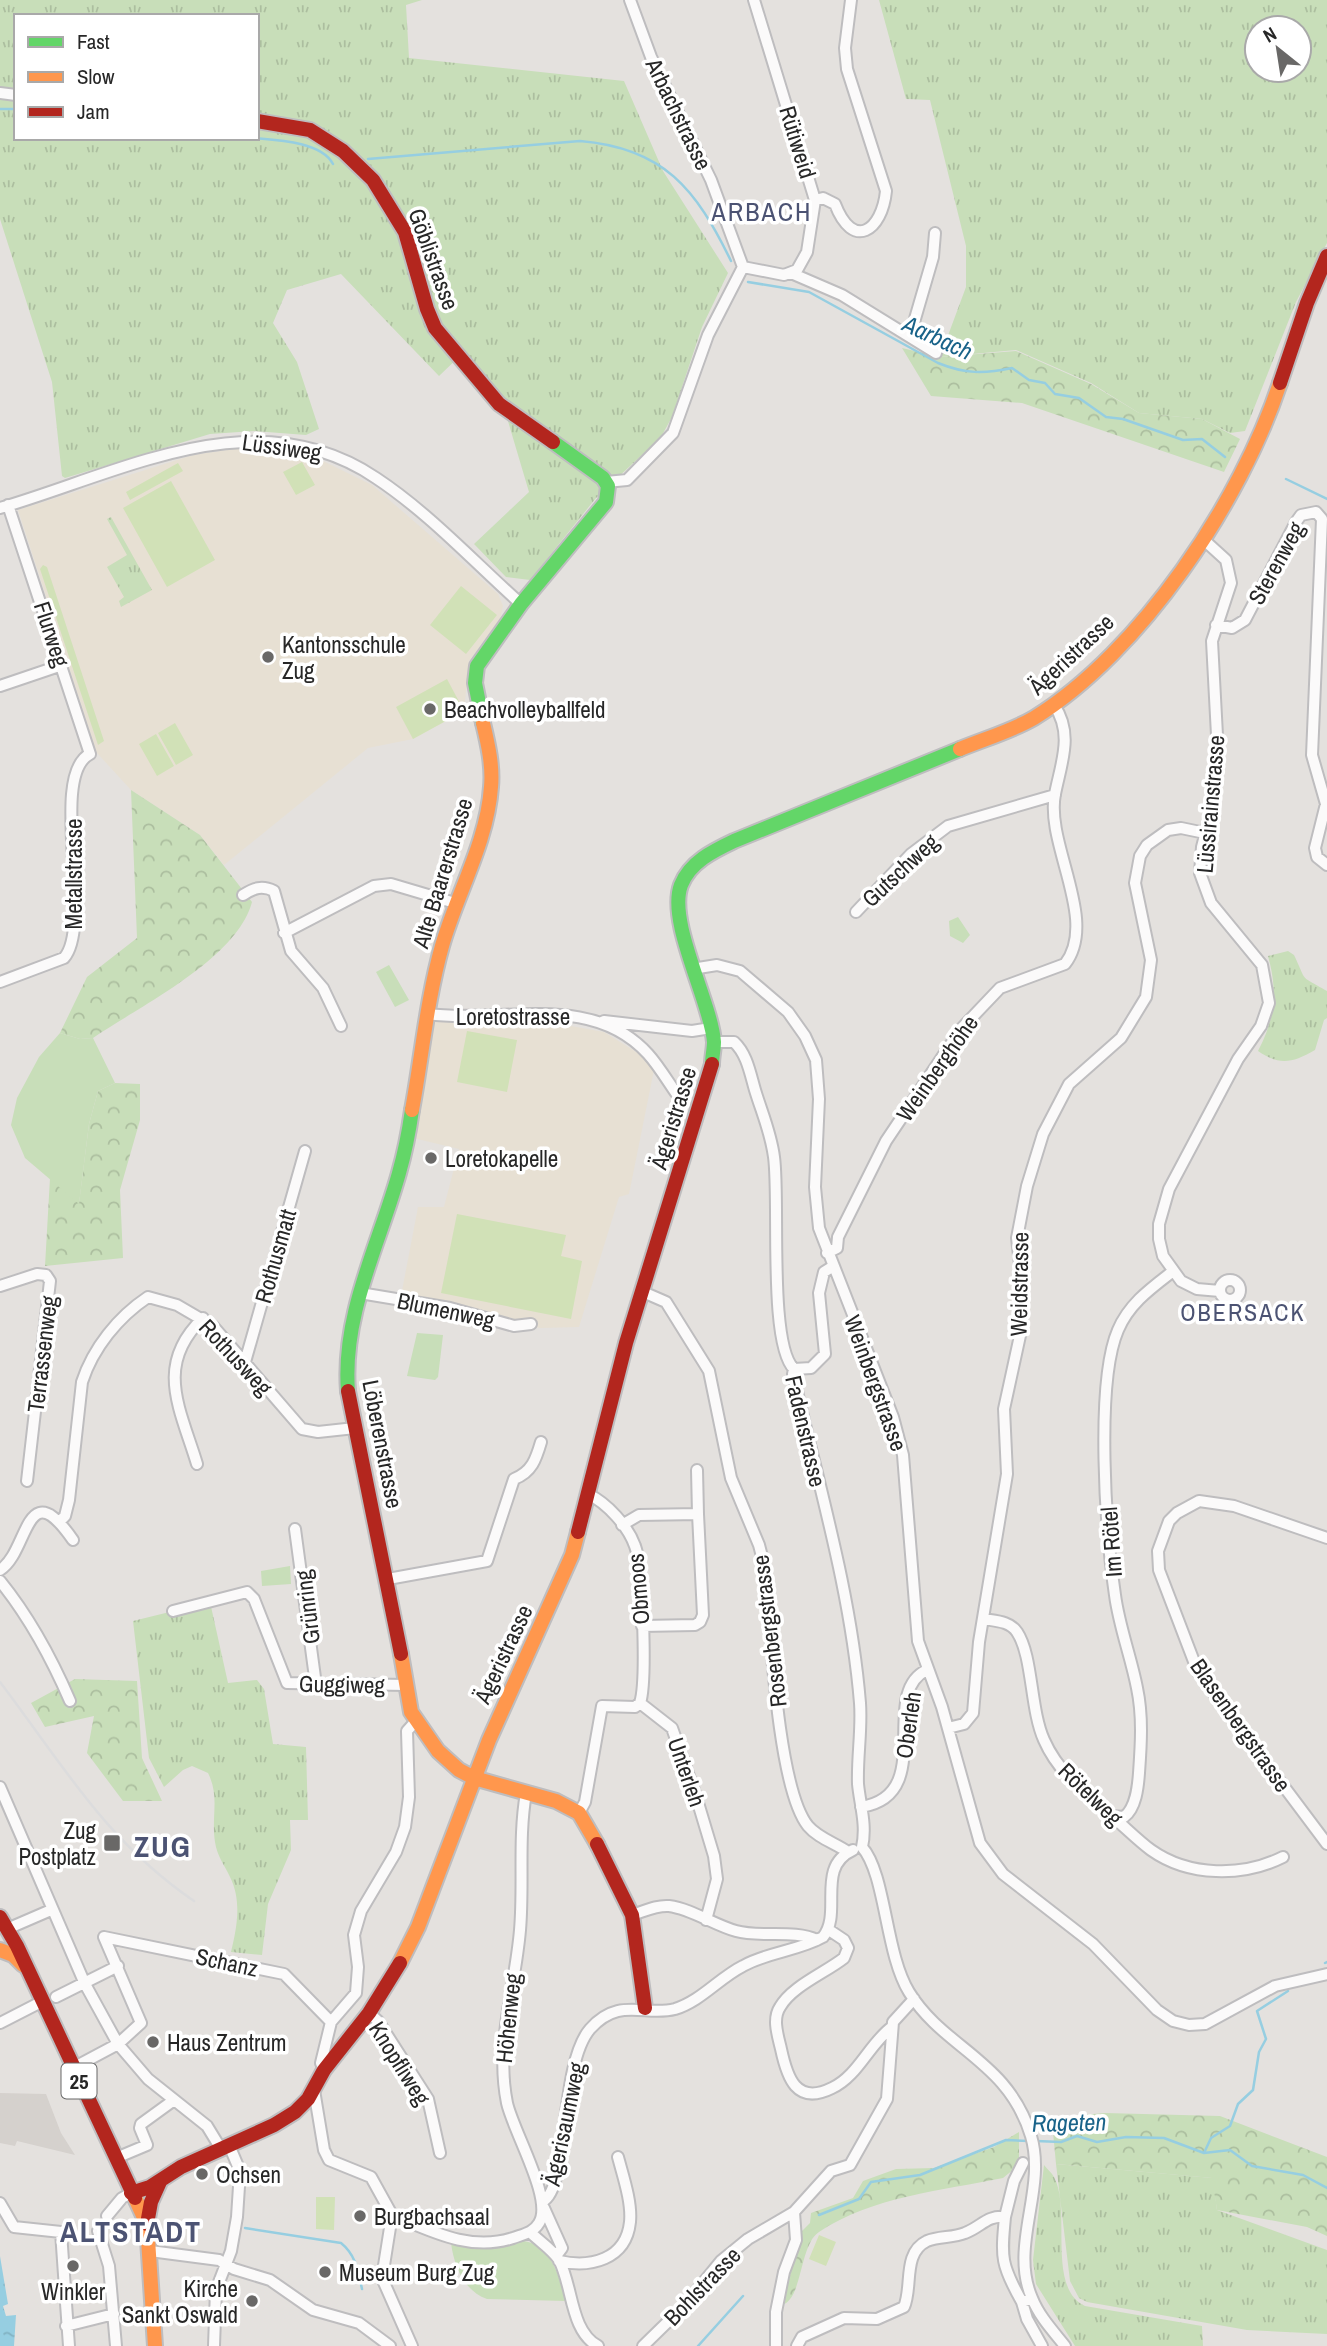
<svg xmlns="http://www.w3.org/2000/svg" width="1327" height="2346" font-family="'Archivo Narrow',sans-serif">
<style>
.education{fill:#e7e0d3}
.grass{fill:url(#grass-tufts);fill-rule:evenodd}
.forest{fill:url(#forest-crowns)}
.park{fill:#c8deb9}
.pitch{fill:#d1e1b7}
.plaza{fill:#d5d1cd}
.water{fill:url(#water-ripples)}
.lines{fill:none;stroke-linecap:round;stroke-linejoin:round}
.stream{stroke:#96cee1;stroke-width:2.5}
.street-casing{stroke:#bebdbf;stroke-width:14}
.fast-casing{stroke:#bebdbf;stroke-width:18}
.slow-casing{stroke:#bebdbf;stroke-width:18}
.jam-casing{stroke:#bebdbf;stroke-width:18}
.street{stroke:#fbfafa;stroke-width:10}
.fast{stroke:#63d668;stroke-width:14}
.slow{stroke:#ff974d;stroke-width:14}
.jam{stroke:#b3261e;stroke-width:14}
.rail{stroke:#dcdcdd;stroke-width:2.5}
.poi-dot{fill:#696867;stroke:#fff;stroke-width:2.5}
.labels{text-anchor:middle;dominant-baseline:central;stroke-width:7;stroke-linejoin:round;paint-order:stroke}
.shield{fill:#fff;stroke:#686868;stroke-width:2}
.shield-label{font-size:21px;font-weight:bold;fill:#272727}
.street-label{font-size:23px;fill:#272727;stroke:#fff}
.poi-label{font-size:23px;fill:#272727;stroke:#fff;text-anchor:start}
.water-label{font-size:24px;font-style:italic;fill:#196389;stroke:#fff}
.neighbourhood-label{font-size:24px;letter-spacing:2px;fill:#4c5373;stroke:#fff}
.quarter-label{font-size:26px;letter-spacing:2px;fill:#4c5373;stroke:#fff}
.district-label{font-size:30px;font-weight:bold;letter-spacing:2px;fill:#4c5373;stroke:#fff}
</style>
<defs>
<pattern id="grass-tufts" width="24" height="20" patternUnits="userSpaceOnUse" patternTransform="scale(1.75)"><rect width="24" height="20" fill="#c8deb9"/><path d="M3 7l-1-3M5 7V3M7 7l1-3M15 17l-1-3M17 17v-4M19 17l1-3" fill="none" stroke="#acbe9f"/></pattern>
<pattern id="forest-crowns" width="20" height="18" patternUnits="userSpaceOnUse" patternTransform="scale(1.75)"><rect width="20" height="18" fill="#c8deb9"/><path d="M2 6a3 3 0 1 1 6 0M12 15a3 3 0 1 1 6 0" fill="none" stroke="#acbe9f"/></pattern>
<pattern id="water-ripples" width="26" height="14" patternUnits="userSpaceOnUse" patternTransform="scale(1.75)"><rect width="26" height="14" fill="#96cee1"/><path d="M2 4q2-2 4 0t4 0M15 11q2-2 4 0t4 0" fill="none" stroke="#81b1c1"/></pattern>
</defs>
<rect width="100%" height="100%" fill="#e4e1de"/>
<path class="education" d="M247,447L275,449L315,457L372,485L498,594L503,606L500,619L469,661L464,711L413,739L368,748L224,865L200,835L131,790L97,753L18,510L193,455Z
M432,1019L463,1023L549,1022L604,1032L641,1055L654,1070L629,1194L619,1197L579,1327L540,1328L401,1296L418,1207H444L459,1149L409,1137Z"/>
<path class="grass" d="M0,0H422L406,5L409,58L624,81L663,171L728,273L702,327L672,417L661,437L596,498L530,580L506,577L474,544L529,492L502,401L461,355L439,376L341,274L287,290L273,323L297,362L319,429L306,435L254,431L210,434L65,478L62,476L52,382L0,219ZM16,16H257V138H16Z
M879,0H1327V243L1296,302L1245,431L1230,433L1202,419L1139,413L1091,383L1016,350L940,357L966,287V246L930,100L906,99ZM1257,28H1299V70H1257Z
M111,517L152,590L121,607L119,601L124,597L107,567L127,555L107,519Z
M1288,951L1294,955C1308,984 1298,974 1327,991V1018L1324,1020L1315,1050C1292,1063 1280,1066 1258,1051C1275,1019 1278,991 1268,956Z
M210,1602L228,1683L257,1680L264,1689L273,1744L306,1747L308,1820H290L291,1850L268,1904L262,1955L231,1952C237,1927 242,1901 230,1877C224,1864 217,1856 215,1842C211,1816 220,1797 208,1773L192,1766L183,1770L164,1787L149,1758L133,1621Z
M1056,2164L1213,2178L1217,2210L1327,2250V2334L1247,2330L1087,2302L1079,2298L1070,2281Z
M1044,2165C1047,2169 1052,2173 1054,2177C1072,2210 1046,2288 1085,2306L1202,2326L1203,2346H1075L1036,2284L1033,2260Z"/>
<path class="forest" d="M902,348L940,357L1016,351L1091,384L1139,413L1202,419L1240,439L1224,472L1022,403L931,396Z
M131,790L200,835L252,902C237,959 140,1006 93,1038L80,1039L60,1033L87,977L137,938Z
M115,1083L140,1084V1120L120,1190L123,1258L45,1266L50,1178L79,1203L89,1124L98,1091Z
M75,1679L137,1681L142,1758L162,1801H123L87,1753L94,1716L45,1727L31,1703Z
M1105,2113L1220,2116L1327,2157V2236L1307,2227L1217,2210L1212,2178L1056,2164L1053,2132L1070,2116Z
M1019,2132V2165L1003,2178C941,2191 873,2196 819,2232C799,2245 803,2299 782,2305L802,2231L810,2223L811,2213L853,2198L863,2181L896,2169L934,2168L994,2147Z"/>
<path class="park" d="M958,917L970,935L963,943L950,936L949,921Z
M389,965L409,1000L395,1007L376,972Z
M60,1033L80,1039L93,1038L115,1083L98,1091L89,1124L79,1204L25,1158L11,1125L17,1098L39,1057Z
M417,1333L443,1335L438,1377L435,1380L407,1376Z
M290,1566L291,1584L262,1586L261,1571Z
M524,2241C553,2246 559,2278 566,2301L487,2299C464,2291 454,2266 451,2243L489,2249Z"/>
<path class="pitch" d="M302,462L315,485L296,495L283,472Z
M178,463L183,471L130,500L126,492Z
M171,481L215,560L167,587L123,508Z
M43,565L47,567L104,741L98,745L40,569Z
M461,586L497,615L466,654L430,625Z
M447,679L464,711L413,739L396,707Z
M175,723L193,755L176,765L158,733Z
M156,734L174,766L157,776L139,744Z
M467,1031L517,1040L507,1092L457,1082Z
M457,1214L566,1235L561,1256L582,1261L571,1319L441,1293Z
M316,2197H335L334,2230L316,2229Z
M819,2235L836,2242L826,2266L809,2259Z"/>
<path class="plaza" d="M0,2093L46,2094L61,2133L75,2155L17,2141L15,2146L0,2143Z"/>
<path class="water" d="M0,2256L8,2304L3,2306L6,2316L16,2315L14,2346H0Z"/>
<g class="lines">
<path class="stream" d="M0,109H16
M252,138C275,140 321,141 333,164
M368,159L580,141C664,148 696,189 731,261
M748,282L809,292L938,363C965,374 984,374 1012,368L1029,380L1045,383L1055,394L1079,398L1106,417L1123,419L1183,440L1202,439L1225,457
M1286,479L1327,499
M1325,1963L1327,1962
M1036,2141L1061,2142L1077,2136L1097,2142L1126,2137L1164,2138L1204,2153L1230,2150L1252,2166L1303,2175L1327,2188
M1204,2153L1211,2138L1230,2126L1238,2104L1253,2090L1259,2052L1266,2039L1257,2011L1288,1991
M819,2215L859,2199L871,2182L920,2175L1006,2140L1029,2141
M245,2228L341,2243C356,2255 358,2271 362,2289
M698,2346L743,2296"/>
<g class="street-casing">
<path id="street" d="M630,0L651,57L711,180L743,267
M0,93L16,95
M815,200L823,198L835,204C853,251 882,231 886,191L847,69L845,48L851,0
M743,267L784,275L797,270L807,252L815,200L754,0
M791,273L842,295L936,353
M910,336L933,257L935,233
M606,482L627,480L673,433L708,335L743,267
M0,508C123,472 256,397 376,478C429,513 474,562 521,604
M1204,540L1226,560L1231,583L1212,641L1218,754L1214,801L1202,847L1200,873L1211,903L1262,965L1269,1003L1261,1026L1238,1059L1169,1189L1159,1224V1239L1163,1256L1181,1281L1197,1289L1220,1291
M1216,625L1232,628L1245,620L1296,522L1301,515L1316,512L1322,519L1312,755L1326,804L1315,848L1317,857L1327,865
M0,686L62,665
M243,895C254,888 262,885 274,891L291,951L323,988L341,1026
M856,912L911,854L948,826L1055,795
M284,933L374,886L391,884L455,903
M692,969L717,965L740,971L788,1012L805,1036L816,1060L819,1099L815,1187L819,1228L893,1417L903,1455L918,1641L942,1707L980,1843L1003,1874L1093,1944L1157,2010L1173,2021L1189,2025L1205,2024L1275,1986L1327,1974
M0,982L64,958C94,924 48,775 90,754L8,505
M428,1014C501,1024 591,991 648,1054C658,1065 667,1080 676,1093
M604,1021L692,1031L711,1028
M714,1042H734C747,1054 750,1073 755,1090C762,1113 771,1133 774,1157C780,1199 768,1344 794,1369L793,1374C818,1483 851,1592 860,1703C862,1730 857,1757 858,1784C860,1805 867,1825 862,1847
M827,1253L837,1248L838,1237L886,1141L961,1029L1000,988L1065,964C1099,920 1045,844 1055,794C1061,763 1074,734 1054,705
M1220 1290a10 10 0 1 1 20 0a10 10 0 1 1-20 0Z
M0,1286L37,1274L46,1275L50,1281L27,1481
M643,1292L666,1302L709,1371L731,1478L759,1545L765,1568C770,1622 777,1788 808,1826C818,1838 835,1843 848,1852
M360,1293L450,1308L514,1326L531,1324
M245,1362L305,1151
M794,1369L811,1368L825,1354L819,1293L824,1272L832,1267
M197,1464C180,1408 154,1365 203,1318
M588,1494C607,1503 628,1526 635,1546C643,1567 647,1682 640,1703
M60,1521L65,1516L69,1500L82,1382C93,1348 118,1317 148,1297L177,1305L213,1326L302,1429L318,1432L355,1428
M622,1525L639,1515L698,1514L697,1470
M295,1529L316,1685
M1327,1538L1234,1506L1199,1501L1177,1513L1169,1521L1158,1551L1159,1570L1198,1672L1327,1844
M0,1570C29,1552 25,1471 73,1540
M388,1579L487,1561L514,1479C532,1472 536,1459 541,1442
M0,1581C30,1618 51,1657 70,1701
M173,1611L247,1592L254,1599L287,1683L406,1685
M984,1619C995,1621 1010,1621 1017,1632C1033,1656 1030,1709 1044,1740C1057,1770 1082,1791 1107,1812C1122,1824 1136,1839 1151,1850C1189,1877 1243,1877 1283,1857
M642,1626L695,1625L700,1622L703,1615L698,1514
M948,1728L964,1724L973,1713L979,1642L1007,1474L1004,1409L1021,1331L1023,1291L1017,1238L1027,1186L1043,1134L1069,1084L1121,1038L1146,997L1151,960L1135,883L1140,856L1147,845L1168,830L1181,828L1205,833
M0,1787L85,1984L118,2044L148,2079L207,2126L221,2149
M861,1807C938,1795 877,1693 927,1670
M579,1813L585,1802L602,1706L635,1707L640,1703L672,1728L696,1796L714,1856L717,1879L706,1920
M1112,1816L1124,1817C1136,1808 1138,1787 1139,1773C1141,1745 1143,1716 1137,1688C1131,1657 1119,1626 1115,1595C1106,1534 1095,1383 1118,1330C1129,1304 1150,1289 1172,1272
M862,1847C886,1874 885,1953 909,1992C944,2049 1008,2060 1031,2136C1047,2189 1009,2246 1032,2298C1039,2316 1053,2331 1065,2346
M632,1915C645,1911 656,1905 669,1906C692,1909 714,1925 736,1931C761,1938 794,1929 817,1940
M7,1929L51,1910
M829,1930L844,1940L848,1948L844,1958C825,1973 792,1986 780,2007C772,2019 778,2036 781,2049C787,2077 796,2106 832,2088C858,2076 869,2044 892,2027
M104,1937L284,1974L331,2022
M56,1997L118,1966
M369,2013L378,2021L428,2099L440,2153
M0,2023L43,2001
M73,2068L118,2044L141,2023L104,1937
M324,2070L321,2063L331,2022L356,1993L358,1967L354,1935L361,1911L396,1852L405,1827L409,1797L407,1731L416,1721
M314,2090L324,2150L329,2160L371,2177L392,2215L382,2278L412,2346
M116,2158L147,2145L140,2128L141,2124L174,2100
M543,2201C569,2188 559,2065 590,2029C619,1996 645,2017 675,2009C701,2001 719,1978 743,1966C768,1952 798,1951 823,1937C843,1913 815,1867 853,1850
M0,2203L14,2227L61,2232L69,2346
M544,2208L562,2248L556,2256
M392,2215C431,2231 470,2252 513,2238C524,2234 533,2233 539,2223C554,2200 513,2131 507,2103C495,2043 515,1990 520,1930C524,1884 518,1839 526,1793
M107,2216L122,2198L131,2193
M1005,2217L1014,2181L1023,2163
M102,2225L98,2231L109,2266L116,2346
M531,2233C539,2241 553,2250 559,2260C573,2286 570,2331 598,2346
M150,2251L219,2260L234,2269L270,2280L313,2310L359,2323L390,2346
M559,2261C590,2268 626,2260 630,2222C632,2202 623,2176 618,2157
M1022,2302L1027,2319L1042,2346
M66,2326L114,2314
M214,2346L216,2290L231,2251L237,2217L240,2171L229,2145
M643,2346L685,2305L721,2261L748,2239L794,2212L831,2171L850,2165L887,2099L893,2022L914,1999
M776,2346V2312L784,2272L796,2240L794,2212
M797,2346L802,2337L844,2318L877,2319L904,2307C913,2287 902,2253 927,2241C939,2236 953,2238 965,2233C981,2227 987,2215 1005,2217C1001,2258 1001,2265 1022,2302L1032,2298"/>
</g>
<g class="fast-casing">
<path id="fast" d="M483,723L475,683L477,666L521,604L606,502L608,486L603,478L553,442
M712,1064C712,1057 714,1049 714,1042C711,1002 667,922 681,885C690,862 713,851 734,841L960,749
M348,1391C342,1314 379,1245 399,1173C405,1152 409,1131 412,1110"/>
</g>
<g class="slow-casing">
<path id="slow" d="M960,749C984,739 1012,731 1034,718C1141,652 1241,501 1280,383
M412,1110C422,1056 427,999 442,946C457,893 487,843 491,787C493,766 488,744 483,723
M401,1654L411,1712L438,1751L459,1770L474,1778L556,1801L579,1813L597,1844
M0,1950L13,1955L23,1965
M400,1963L418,1927L489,1740L572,1555L578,1532
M135,2198L147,2224L155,2346"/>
</g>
<g class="jam-casing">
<path id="jam" d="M257,121L310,130L343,151L373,180L405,232L427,309L435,328L499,404L553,442
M1280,383L1307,303L1327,256
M348,1391L401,1654
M578,1532L626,1343L712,1064
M597,1844L632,1915L645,2008
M0,1917L17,1946L135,2198
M131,2193L150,2187L181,2167L274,2125L295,2112L308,2099L324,2070L369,2013L400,1963
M147,2224L151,2202L160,2182"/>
</g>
<use href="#street" class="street"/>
<use href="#fast" class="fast"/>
<use href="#slow" class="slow"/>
<use href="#jam" class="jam"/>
<path class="rail" d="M0,1682C63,1765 105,1840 194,1901"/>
</g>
<g class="poi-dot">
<circle cx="268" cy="657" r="7"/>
<circle cx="430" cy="709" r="7"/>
<circle cx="431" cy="1158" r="7"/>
<rect x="103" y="1834" width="18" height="18" rx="3.5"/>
<circle cx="153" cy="2042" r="7"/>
<circle cx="202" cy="2174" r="7"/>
<circle cx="360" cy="2216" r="7"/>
<circle cx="73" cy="2266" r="7"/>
<circle cx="325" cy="2272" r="7"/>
<circle cx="252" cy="2301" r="7"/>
</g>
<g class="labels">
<rect class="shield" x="61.5" y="2063.5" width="35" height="35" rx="5"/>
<g class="shield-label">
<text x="79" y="2081">25</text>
</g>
<g class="street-label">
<text transform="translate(679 114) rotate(64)">Arbachstrasse</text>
<text transform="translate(798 142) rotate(73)">Rütiweid</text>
<text transform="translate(434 259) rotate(70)">Göblistrasse</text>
<text transform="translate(282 447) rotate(8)">Lüssiweg</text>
<text transform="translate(1276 563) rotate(-61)">Sterenweg</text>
<text transform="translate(52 634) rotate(72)">Flurweg</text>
<text transform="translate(1071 654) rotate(-43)">Ägeristrasse</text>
<text transform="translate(1210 804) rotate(-85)">Lüssirainstrasse</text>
<text transform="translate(900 870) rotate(-43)">Gutschweg</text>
<text transform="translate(442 873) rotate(-73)">Alte Baarerstrasse</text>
<text transform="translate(73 874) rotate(-90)">Metallstrasse</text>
<text x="513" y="1016">Loretostrasse</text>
<text transform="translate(937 1068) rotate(-55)">Weinberghöhe</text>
<text transform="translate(673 1118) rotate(-73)">Ägeristrasse</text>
<text transform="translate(275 1256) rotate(-74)">Rothusmatt</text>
<text transform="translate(1019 1284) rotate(-89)">Weidstrasse</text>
<text transform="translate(446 1310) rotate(12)">Blumenweg</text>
<text transform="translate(42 1354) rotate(-83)">Terrassenweg</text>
<text transform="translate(236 1357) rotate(47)">Rothusweg</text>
<text transform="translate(876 1383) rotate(70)">Weinbergstrasse</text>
<text transform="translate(806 1431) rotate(77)">Fadenstrasse</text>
<text transform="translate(383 1444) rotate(79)">Löberenstrasse</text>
<text transform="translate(1111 1542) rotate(-94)">Im Rötel</text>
<text transform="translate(638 1589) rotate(-95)">Obmoos</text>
<text transform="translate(307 1607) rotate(-97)">Grünring</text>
<text transform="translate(769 1631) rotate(-97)">Rosenbergstrasse</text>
<text transform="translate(503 1654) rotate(-65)">Ägeristrasse</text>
<text transform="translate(342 1684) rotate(1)">Guggiweg</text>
<text transform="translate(908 1725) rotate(-82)">Oberleh</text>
<text transform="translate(1241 1725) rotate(55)">Blasenbergstrasse</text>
<text transform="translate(687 1772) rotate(71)">Unterleh</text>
<text transform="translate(1091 1794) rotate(44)">Rötelweg</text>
<text transform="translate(227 1962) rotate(12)">Schanz</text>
<text transform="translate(508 2018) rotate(-84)">Höhenweg</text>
<text transform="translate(400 2063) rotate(58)">Knopfliweg</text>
<text transform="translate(564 2124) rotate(-78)">Ägerisaumweg</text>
<text transform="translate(702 2286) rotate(-46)">Bohlstrasse</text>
</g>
<g class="poi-label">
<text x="282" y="644">Kantonsschule<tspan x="282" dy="26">Zug</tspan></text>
<text x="444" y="709">Beachvolleyballfeld</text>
<text x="445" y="1158">Loretokapelle</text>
<text x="96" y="1830" text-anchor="end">Zug<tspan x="96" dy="26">Postplatz</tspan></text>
<text x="167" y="2042">Haus Zentrum</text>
<text x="216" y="2174">Ochsen</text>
<text x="374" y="2216">Burgbachsaal</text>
<text x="339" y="2272">Museum Burg Zug</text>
<text x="238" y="2288" text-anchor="end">Kirche<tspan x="238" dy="26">Sankt Oswald</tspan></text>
<text x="73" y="2291" text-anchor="middle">Winkler</text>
</g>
<g class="water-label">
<text transform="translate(938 337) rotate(25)">Aarbach</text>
<text transform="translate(1069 2122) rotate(-1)">Rageten</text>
</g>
<g class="neighbourhood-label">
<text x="1243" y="1312">OBERSACK</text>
</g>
<g class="quarter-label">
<text x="762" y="211">ARBACH</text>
</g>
<g class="district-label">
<text x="163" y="1846">ZUG</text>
<text x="131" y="2231">ALTSTADT</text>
</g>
</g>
<rect x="14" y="14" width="245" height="126" fill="#ffffff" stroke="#a9a9a9" stroke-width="2"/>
<rect x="28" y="37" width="35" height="10" fill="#63d668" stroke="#a9a9a9" stroke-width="2"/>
<text x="77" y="49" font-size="21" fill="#272727">Fast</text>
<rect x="28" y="72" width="35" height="10" fill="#ff974d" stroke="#a9a9a9" stroke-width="2"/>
<text x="77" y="84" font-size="21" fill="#272727">Slow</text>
<rect x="28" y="107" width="35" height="10" fill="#b3261e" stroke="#a9a9a9" stroke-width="2"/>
<text x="77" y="119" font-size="21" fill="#272727">Jam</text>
<g transform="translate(1278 49) rotate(330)"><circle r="33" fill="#ffffff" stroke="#a9a9a9" stroke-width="2"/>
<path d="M0-5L12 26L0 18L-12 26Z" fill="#696867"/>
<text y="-10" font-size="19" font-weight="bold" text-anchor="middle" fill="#272727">N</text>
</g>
</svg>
